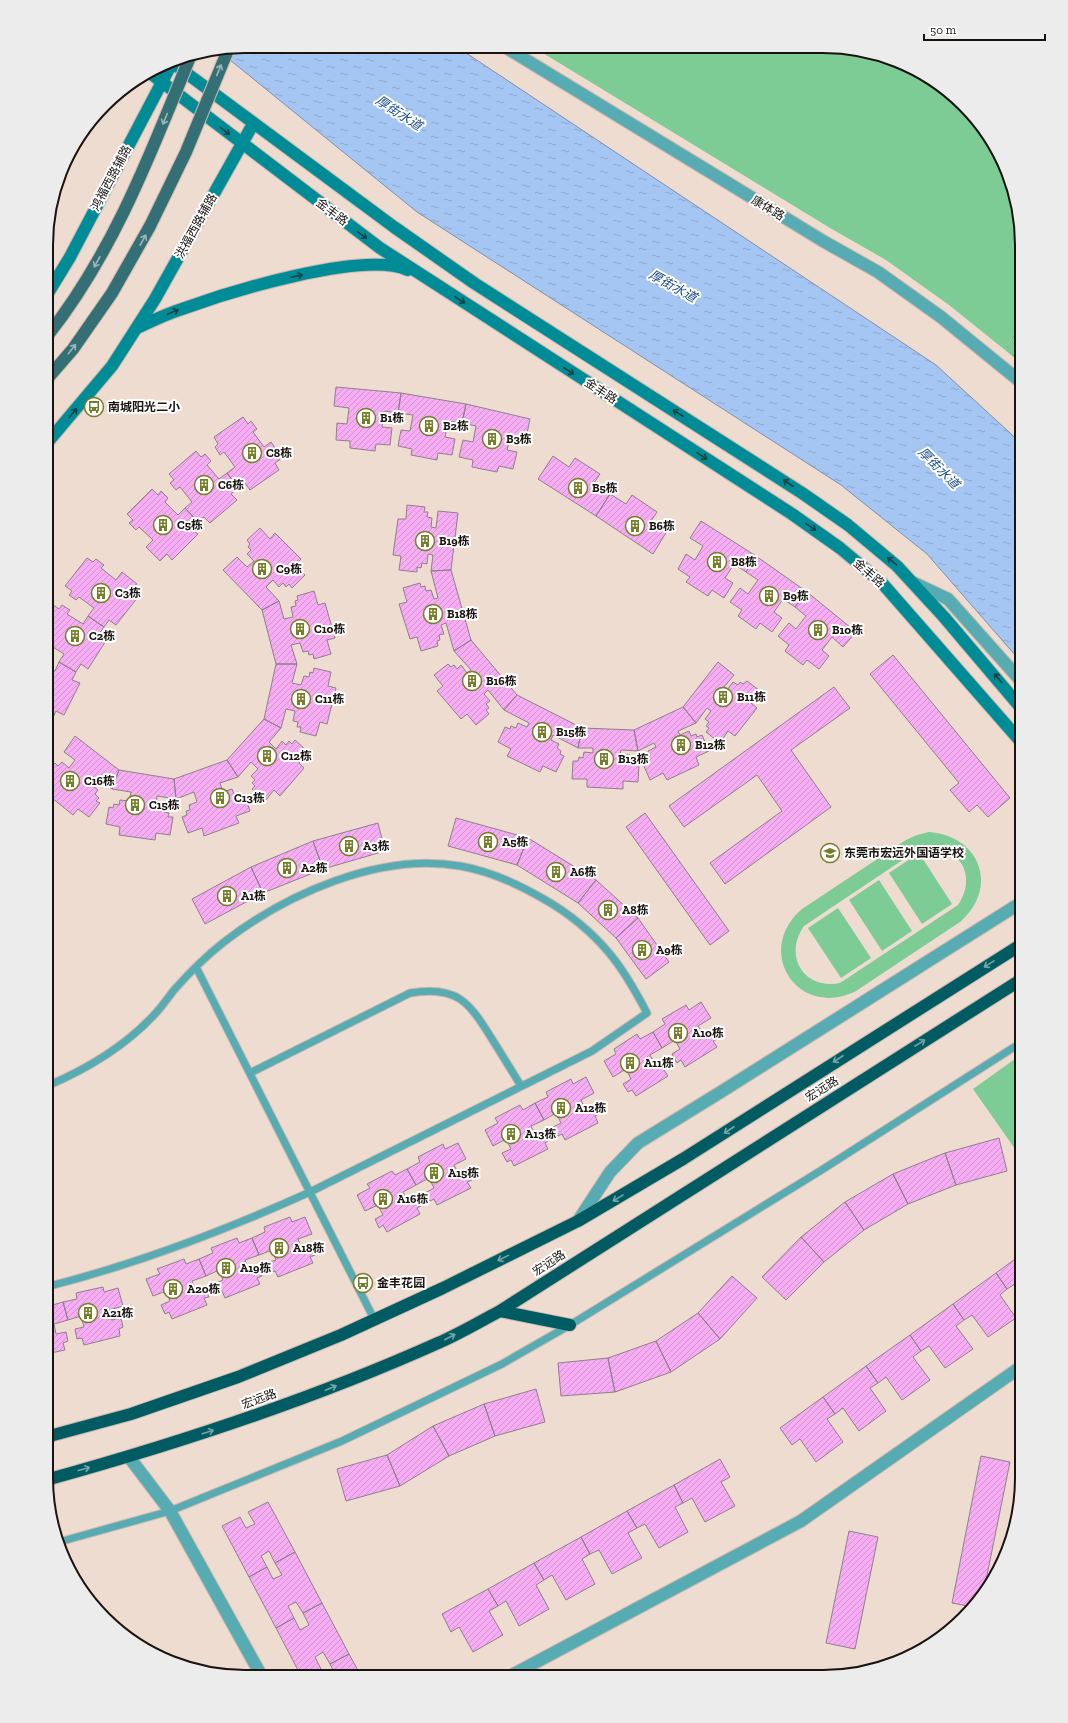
<svg xmlns="http://www.w3.org/2000/svg" width="1068" height="1723" font-family="'Zilla Slab','Noto Sans SC',serif">
<style>
.park{fill:url(#park-crowns)}
.pitch{fill:#7dcb95;fill-rule:evenodd}
.water{fill:url(#water-ripples);stroke:#7b90af}
.building{fill:url(#building-hatch);stroke:#8e7f8d}
.lines{fill:none;stroke-linecap:round;stroke-linejoin:round}
.lane-casing{stroke:#c9b8ad;stroke-width:9}
.street-casing{stroke:#c9b8ad;stroke-width:14}
.secondary-casing{stroke:#c9b8ad;stroke-width:14}
.highway-casing{stroke:#c9b8ad;stroke-width:14}
.lane{stroke:#57acb3;stroke-width:7}
.street{stroke:#57acb3;stroke-width:12}
.secondary{stroke:#008c96;stroke-width:12}
.highway{stroke:#005c62;stroke-width:12}
.primary-bridge-casing{stroke:#c9b8ad;stroke-width:14;stroke-linecap:butt}
.primary-bridge{stroke:#336f74;stroke-width:12}
.oneway{stroke:#99b7ba}
.oneway2{stroke:#104446}
.oneway3{stroke:#73a5a9}
.labels{text-anchor:middle;dominant-baseline:central;stroke-width:4;stroke-linejoin:round;paint-order:stroke}
.street-label{font-size:12px;fill:#1a1410;stroke:#fff}
.poi-label{font-size:12px;font-weight:bold;fill:#1a1410;stroke:#fff;text-anchor:start}
.water-label{font-size:13px;font-style:italic;fill:#184a8d;stroke:#fff}
.rim{fill:none;stroke:#1a1410;stroke-width:2}
</style>
<defs>
<pattern id="park-crowns" width="20" height="18" patternUnits="userSpaceOnUse"><rect width="20" height="18" fill="#7dcb95"/><path d="M2 6a3 3 0 1 1 6 0M12 15a3 3 0 1 1 6 0" fill="none" stroke="#6bad7f"/></pattern>
<pattern id="water-ripples" width="26" height="14" patternUnits="userSpaceOnUse"><rect width="26" height="14" fill="#a5c5f3"/><path d="M2 4q2-2 4 0t4 0M15 11q2-2 4 0t4 0" fill="none" stroke="#8da8cf"/></pattern>
<pattern id="building-hatch" width="6" height="6" patternUnits="userSpaceOnUse"><rect width="6" height="6" fill="#f6adf3"/><path d="M-1 1l2-2M0 6l6-6M5 7l2-2" fill="none" stroke="#d294cf"/></pattern>
</defs>
<rect width="100%" height="100%" fill="#efdcd0"/>
<path class="park" d="M1022,320V364L1005,350Z"/>
<path class="pitch" d="M533,47L849,48L882,57L946,89L981,124L1007,169L1022,245V320L1005,350L949,305L886,260L830,228Z
M929,832C981,836 999,888 960,922L856,991C798,1020 753,951 802,909L906,840L917,835ZM930,847C963,849 976,878 958,905L840,983C804,990 783,956 804,926L913,853L921,848Z
M919,853L952,904L922,924L889,873Z
M879,880L912,931L882,951L849,900Z
M838,908L871,958L841,978L808,928Z
M1022,1054V1159L973,1089Z"/>
<path class="water" d="M245,46L457,47L936,365L1022,444V663L927,554L841,485L417,212L219,51Z"/>
<path class="building" d="M336,387L401,393L398,413L384,411L382,427L392,428L390,445L376,444L375,451L350,448V441L336,440L337,423L347,424L349,408L334,406Z
M401,393L466,404L462,423L448,421L445,437L455,439L452,455L438,453L437,460L411,455L412,449L398,446L401,430L410,431L413,415L398,413Z
M466,404L530,419L526,438L511,435L507,450L517,452L513,469L499,466L497,472L472,467L473,460L459,457L463,440L473,442L476,426L462,423Z
M243,417L248,424L251,421L257,429L253,432L264,447L271,442L282,458L275,463L279,470L250,490L245,483L238,488L227,473L235,467L224,452L220,455L215,447L218,444L214,437Z
M196,451L201,457L205,454L211,461L207,465L219,479L227,473L238,488L231,494L237,500L210,523L204,517L198,522L185,508L192,502L180,487L176,490L170,483L174,480L169,474Z
M553,456L569,467L575,458L600,474L594,483L610,494L596,516L538,479Z
M152,489L158,495L161,491L168,498L165,502L178,515L185,508L198,522L191,529L198,534L172,560L167,554L160,561L146,547L153,540L139,527L136,530L129,523L133,520L127,514Z
M610,494L626,504L632,495L657,512L651,521L667,531L653,554L596,516Z
M407,505L425,507L424,512H428L427,517L432,518L431,527L436,528L438,511L458,513L451,570L431,571L433,555L428,554L427,564L422,563L421,568L417,567V572L399,570L401,556L393,555L398,519H406Z
M701,521L756,556L746,572L734,564L725,578L733,583L724,598L712,590L708,596L686,582L690,577L678,569L686,554L695,560L703,546L690,538Z
M260,528L270,539L275,533L301,559L295,565L305,575L292,588L289,584L286,587L283,583L279,587L273,580L266,587L279,601L262,610L223,570L237,557L247,567L254,561L247,554L251,550L248,547L250,544L247,540Z
M756,556L807,592L795,607L783,599L774,612L782,618L772,632L760,623L756,629L738,616L742,610L730,602L740,588L748,594L758,580L746,572Z
M87,558L93,562L96,559L104,565L101,568L116,580L122,572L137,584L131,592L138,597L116,625L109,620L104,627L88,616L94,608L79,597L76,600L69,595L72,591L65,586Z
M451,570L471,640L454,651L446,623L441,625L444,634L439,635L440,640L437,641L438,646L421,651L417,637L410,639L399,604L407,602L403,588L420,583L421,587L425,586L426,591L431,590L434,599L438,598L431,571Z
M314,591L318,605L325,603L335,638L327,640L331,654L314,659L313,654L309,655L308,651L303,652L300,643L291,645L297,664H276L262,610L279,601L284,619L293,617L291,607L296,606L295,601L298,600L297,596Z
M807,592L856,632L843,647L832,637L822,650L829,656L819,669L807,660L803,665L785,651L789,645L778,636L789,623L796,629L806,616L795,607Z
M52,604L59,609L62,605L70,610L67,614L83,624L88,616L104,627L99,634L107,639L88,669L81,664L76,672L59,662L64,654L48,644L47,646V612Z
M471,640L517,695L504,710L488,690L484,694L490,701L486,704L489,708L486,710L489,714L476,725L467,714L461,719L437,691L443,686L434,675L448,664L451,667L454,665L457,669L461,665L467,673L471,670L454,651Z
M893,655L1010,798L988,817L977,805L969,812L950,790L959,783L870,674Z
M59,662L76,672L72,680L80,683L64,715L56,711L52,720L47,718V667L55,671Z
M718,662L734,675L724,687L727,690L733,682L738,685L740,682L743,684L747,681L760,691L751,703L757,708L735,736L728,731L720,743L706,732L709,728L706,726L709,722L705,719L711,711L707,708L696,723L683,707Z
M276,664H297L292,683L301,685L304,676L309,677L310,672L313,673L314,668L331,672L328,686L336,688L327,724L320,722L316,736L300,732L301,727H297L298,722L293,721L295,711L286,709L281,728L264,719Z
M834,687L850,708L791,750L831,807L725,884L710,863L782,811L757,775L684,827L669,806Z
M517,695L582,728L578,748L553,735L551,740L559,744L557,748L561,751L560,754L564,756L556,772L543,766L540,772L507,756L511,749L498,742L505,727L510,729L511,726L516,728L518,723L527,727L529,723L504,710Z
M683,707L696,723L678,731L680,735L689,731L691,736L696,734L697,737L702,735L709,751L696,757L699,765L667,780L663,773L650,780L643,764L647,762L646,758L650,756L648,751L656,747L654,743L638,751L634,730Z
M264,719L281,728L269,742L276,749L282,741L286,745L289,741L292,744L295,740L308,752L299,763L304,768L280,796L274,790L265,801L252,789L255,786L252,783L255,780L251,776L258,769L251,762L238,777L227,760Z
M582,728L634,730L638,751L621,750L620,755H630V760H634V764L639,765L638,782L623,781V789L587,787V779H572L573,761H578L579,757L583,758L584,752L593,753V748H578Z
M75,736L119,770L112,789L96,777L90,784L98,790L95,794L99,798L96,801L100,803L89,817L78,809L73,815L47,794V789L49,786L47,784V766L49,763L52,766L55,763L58,766L62,762L69,768L75,760L64,752Z
M227,760L238,777L220,783L223,792L232,789L234,794L238,792L239,796L244,794L250,811L236,816L239,823L204,836L202,828L188,833L182,817L187,815L186,811L190,810L189,805L197,802L194,792L176,799L174,779Z
M119,770L174,779L176,799L157,796L156,806L165,807L164,812L169,813L168,817H173L170,835L156,833L155,840L119,835L120,827L106,824L109,807L113,808L114,804L119,805L120,800L129,801L131,792L112,789Z
M645,813L729,931L710,945L626,827Z
M456,818L528,838L517,865L448,846Z
M378,823L385,851L323,869L313,841Z
M528,838L596,880L578,903L517,865Z
M313,841L323,869L263,893L251,867Z
M251,867L263,893L205,924L192,899Z
M596,880L638,918L616,938L578,903Z
M638,918L669,962L646,979L616,938Z
M701,1002L711,1018L698,1026L704,1035L712,1030L717,1039L713,1041L717,1047L685,1067L681,1060L677,1063L672,1054L680,1049L675,1040L662,1048L653,1032L665,1024L662,1019L686,1005L689,1010Z
M653,1032L662,1048L650,1055L655,1064L664,1059L668,1068L664,1070L668,1076L636,1096L632,1090L628,1092L623,1084L631,1079L626,1069L613,1077L604,1061L616,1054L614,1049L637,1034L640,1039Z
M586,1077L594,1093L581,1100L586,1110L595,1105L599,1114L595,1116L598,1123L565,1140L562,1134L558,1136L553,1127L561,1123L556,1113L544,1120L535,1103L548,1097L546,1092L571,1079L573,1084Z
M535,1103L544,1120L531,1126L536,1136L545,1132L549,1140L545,1143L548,1149L514,1166L511,1160L507,1162L502,1153L511,1149L506,1139L493,1146L485,1130L498,1123L495,1118L520,1105L523,1110Z
M999,1138L1007,1171L956,1185L945,1153Z
M458,1143L466,1159L454,1165L459,1175L467,1171L472,1180L467,1182L471,1188L437,1205L434,1199L430,1201L425,1193L434,1188L429,1178L416,1185L407,1169L420,1162L418,1157L443,1144L445,1149Z
M945,1153L956,1185L908,1204L893,1174Z
M407,1169L416,1185L403,1192L408,1202L416,1197L421,1206L417,1208L420,1214L387,1232L383,1225L379,1228L375,1219L383,1215L378,1205L365,1211L357,1195L370,1188L367,1184L392,1171L395,1175Z
M893,1174L908,1204L864,1230L845,1202Z
M845,1202L864,1230L824,1262L801,1237Z
M290,1217L292,1222L305,1217L312,1234L298,1239L302,1249L311,1246L315,1255L310,1257L313,1263L278,1277L275,1271L271,1272L267,1263L276,1260L272,1250L259,1255L252,1238L265,1232L264,1227Z
M801,1237L824,1262L786,1300L762,1277Z
M237,1238L239,1243L252,1238L259,1255L245,1260L249,1270L258,1267L262,1276L257,1278L260,1284L225,1298L222,1291L218,1293L214,1284L223,1280L219,1270L206,1276L199,1259L213,1253L211,1248Z
M1022,1254V1292L1015,1284L1007,1289L996,1273Z
M184,1259L186,1264L199,1259L206,1276L192,1281L196,1291L205,1287L209,1297L204,1298L207,1305L172,1319L169,1312L165,1314L161,1305L170,1301L166,1291L153,1296L146,1279L160,1274L157,1269Z
M996,1273L1007,1289L1000,1295L1016,1318L988,1337L972,1315L964,1320L953,1304Z
M732,1276L757,1298L720,1339L698,1313Z
M103,1287L104,1292L118,1288L123,1306L109,1310L111,1320L121,1318L123,1327L119,1329L120,1336L84,1345L82,1338L77,1339L75,1329L84,1327L81,1316L68,1320L63,1302L77,1299L76,1293Z
M48,1300L49,1306L63,1302L68,1320L54,1324L56,1334L66,1332L68,1341L63,1343L65,1350L46,1354V1301Z
M953,1304L964,1320L956,1326L973,1349L945,1368L929,1346L921,1351L910,1335Z
M698,1313L720,1339L671,1372L656,1341Z
M910,1335L921,1351L913,1357L930,1380L902,1400L886,1377L878,1383L866,1366Z
M656,1341L671,1372L615,1392L608,1358Z
M608,1358L615,1392L561,1396L558,1363Z
M866,1366L878,1383L870,1388L886,1411L859,1431L843,1408L835,1414L823,1397Z
M536,1389L545,1422L495,1436L484,1404Z
M823,1397L835,1414L827,1419L843,1442L816,1462L800,1439L792,1445L780,1428Z
M484,1404L495,1436L449,1456L433,1426Z
M433,1426L449,1456L400,1486L387,1455Z
M387,1455L400,1486L346,1501L337,1469Z
M981,1456L1010,1462L985,1585H989L981,1599L973,1607L952,1603Z
M720,1459L730,1477L721,1482L735,1506L705,1522L692,1498L683,1503L674,1485Z
M674,1485L683,1503L675,1507L688,1532L659,1548L645,1524L637,1528L627,1511Z
M268,1502L295,1552L275,1563L269,1551L261,1556L267,1567L249,1577L222,1526L240,1517L246,1528L255,1524L248,1512Z
M627,1511L637,1528L628,1533L642,1558L612,1574L599,1550L590,1554L581,1537Z
M849,1531L878,1537L855,1649L826,1643Z
M581,1537L590,1554L582,1559L595,1584L566,1600L552,1575L544,1580L534,1563Z
M295,1552L322,1603L303,1613L296,1602L288,1606L294,1618L276,1628L249,1577L267,1567L273,1579L282,1575L275,1563Z
M534,1563L544,1580L536,1585L549,1609L519,1626L506,1601L498,1606L488,1589Z
M488,1589L498,1606L489,1611L503,1635L473,1652L459,1627L451,1632L442,1614Z
M322,1603L349,1654L330,1664L323,1652L315,1657L321,1669L309,1676H301L276,1628L294,1618L300,1630L309,1625L303,1613Z
M349,1654L361,1676H336L330,1664Z
M321,1669L325,1676H309Z"/>
<g class="lines">
<g class="lane-casing">
<path id="lane" d="M196,967L374,1319
M250,1073L410,993C457,985 469,1002 492,1039C502,1055 512,1071 521,1086
M46,1287C137,1264 224,1231 310,1192L592,1051L647,1013C636,992 625,972 610,954C591,931 567,912 542,898C516,883 489,871 460,866C380,852 286,894 224,942C206,956 189,973 174,990C167,999 161,1008 153,1016C123,1048 87,1069 47,1086
M59,1542L170,1511L342,1441L502,1364L570,1325L820,1171L1022,1042"/>
</g>
<g class="street-casing">
<path id="street" d="M505,47L823,241L878,272L941,317L1022,383
M912,582L948,599L1022,682
M578,1221L610,1172L638,1143L724,1090L1022,902
M129,1457L170,1511L261,1675
M510,1676L801,1521L1022,1366"/>
</g>
<g class="secondary-casing">
<path id="secondary" d="M170,61L394,227L474,283L802,493L848,525L897,566L944,617L1022,709
M150,73L380,248L792,514L840,548L882,583L1022,743
M48,293L70,257L172,63
M137,328C152,321 166,314 182,309C229,292 364,250 408,270
M47,443L112,366L155,299L253,124"/>
</g>
<g class="highway-casing">
<path id="highway" d="M500,1311L570,1325
M46,1437L131,1414L238,1377L341,1335L443,1288L578,1221L683,1159L1022,944
M46,1480C180,1443 311,1400 438,1343C459,1334 479,1322 500,1311L1022,979"/>
</g>
<use href="#lane" class="lane"/>
<use href="#street" class="street"/>
<use href="#secondary" class="secondary"/>
<use href="#highway" class="highway"/>
<g class="primary-bridge-casing">
<path id="primary-bridge" d="M48,335C113,253 151,153 190,57
M47,379L73,349L112,293L150,226L186,152L228,50"/>
</g>
<use href="#primary-bridge" class="primary-bridge"/>
</g>
<defs><path id="oneway-shaft" d="M-6 0H5M1.5-3L5.5 0L1.5 3" fill="none" stroke-width="1.6" stroke-linecap="round" stroke-linejoin="round"/></defs>
<g class="oneway">
<use href="#oneway-shaft" transform="translate(219 70) rotate(-68)"/>
<use href="#oneway-shaft" transform="translate(165 119) rotate(112)"/>
<use href="#oneway-shaft" transform="translate(143 240) rotate(-61)"/>
<use href="#oneway-shaft" transform="translate(97 262) rotate(119)"/>
<use href="#oneway-shaft" transform="translate(72 349) rotate(-52)"/>
</g>
<g class="oneway2">
<use href="#oneway-shaft" transform="translate(225 131) rotate(37)"/>
<use href="#oneway-shaft" transform="translate(362 235) rotate(36)"/>
<use href="#oneway-shaft" transform="translate(297 276) rotate(-12)"/>
<use href="#oneway-shaft" transform="translate(460 300) rotate(33)"/>
<use href="#oneway-shaft" transform="translate(173 312) rotate(-23)"/>
<use href="#oneway-shaft" transform="translate(569 371) rotate(33)"/>
<use href="#oneway-shaft" transform="translate(73 413) rotate(-50)"/>
<use href="#oneway-shaft" transform="translate(678 413) rotate(-147)"/>
<use href="#oneway-shaft" transform="translate(702 456) rotate(33)"/>
<use href="#oneway-shaft" transform="translate(788 483) rotate(-147)"/>
<use href="#oneway-shaft" transform="translate(811 527) rotate(35)"/>
<use href="#oneway-shaft" transform="translate(892 561) rotate(-140)"/>
<use href="#oneway-shaft" transform="translate(998 678) rotate(-131)"/>
</g>
<g class="oneway3">
<use href="#oneway-shaft" transform="translate(989 964) rotate(148)"/>
<use href="#oneway-shaft" transform="translate(920 1043) rotate(-32)"/>
<use href="#oneway-shaft" transform="translate(838 1059) rotate(147)"/>
<use href="#oneway-shaft" transform="translate(729 1130) rotate(147)"/>
<use href="#oneway-shaft" transform="translate(618 1198) rotate(149)"/>
<use href="#oneway-shaft" transform="translate(503 1258) rotate(154)"/>
<use href="#oneway-shaft" transform="translate(450 1337) rotate(-27)"/>
<use href="#oneway-shaft" transform="translate(331 1388) rotate(-23)"/>
<use href="#oneway-shaft" transform="translate(208 1432) rotate(-18)"/>
<use href="#oneway-shaft" transform="translate(84 1469) rotate(-15)"/>
</g>
<defs>
<g id="bus-ring" transform="scale(1)"><circle r="9.5" fill="#fff" stroke="#757e29" stroke-width="1.5"/><path d="M-5-6H5V4H4V6H2V4H-2V6H-4V4H-5ZM-3.5-4V0h7V-4ZM-3.5 1.2v1.5H-2V1.2ZM2 1.2v1.5H3.5V1.2Z" fill="#757e29"/></g>
<g id="building-ring" transform="scale(1)"><circle r="9.5" fill="#fff" stroke="#757e29" stroke-width="1.5"/><path d="M-4-6H4V6H1V3H-1V6H-4ZM-2.5-4.3h1.7v1.8h-1.7ZM.8-4.3h1.7v1.8H.8ZM-2.5-1h1.7V.8h-1.7ZM.8-1h1.7V.8H.8Z" fill="#757e29"/></g>
<g id="school-ring" transform="scale(1)"><circle r="9.5" fill="#fff" stroke="#757e29" stroke-width="1.5"/><path d="M0-5L7-2L0 1L-7-2ZM-4 1L0 2.5L4 1V4Q0 6-4 4Z" fill="#757e29"/></g>
</defs>
<g fill-rule="evenodd">
<use href="#bus-ring" x="94" y="407"/>
<use href="#building-ring" x="366" y="418"/>
<use href="#building-ring" x="429" y="426"/>
<use href="#building-ring" x="492" y="439"/>
<use href="#building-ring" x="252" y="453"/>
<use href="#building-ring" x="204" y="485"/>
<use href="#building-ring" x="578" y="488"/>
<use href="#building-ring" x="163" y="525"/>
<use href="#building-ring" x="635" y="526"/>
<use href="#building-ring" x="425" y="541"/>
<use href="#building-ring" x="717" y="562"/>
<use href="#building-ring" x="262" y="569"/>
<use href="#building-ring" x="101" y="593"/>
<use href="#building-ring" x="769" y="596"/>
<use href="#building-ring" x="433" y="614"/>
<use href="#building-ring" x="300" y="629"/>
<use href="#building-ring" x="818" y="630"/>
<use href="#building-ring" x="75" y="636"/>
<use href="#building-ring" x="472" y="681"/>
<use href="#building-ring" x="723" y="697"/>
<use href="#building-ring" x="301" y="699"/>
<use href="#building-ring" x="542" y="732"/>
<use href="#building-ring" x="681" y="745"/>
<use href="#building-ring" x="267" y="756"/>
<use href="#building-ring" x="604" y="759"/>
<use href="#building-ring" x="70" y="781"/>
<use href="#building-ring" x="220" y="798"/>
<use href="#building-ring" x="135" y="805"/>
<use href="#building-ring" x="488" y="842"/>
<use href="#building-ring" x="349" y="846"/>
<use href="#school-ring" x="830" y="853"/>
<use href="#building-ring" x="287" y="868"/>
<use href="#building-ring" x="556" y="872"/>
<use href="#building-ring" x="227" y="896"/>
<use href="#building-ring" x="608" y="910"/>
<use href="#building-ring" x="642" y="950"/>
<use href="#building-ring" x="678" y="1033"/>
<use href="#building-ring" x="630" y="1063"/>
<use href="#building-ring" x="561" y="1108"/>
<use href="#building-ring" x="511" y="1134"/>
<use href="#building-ring" x="434" y="1173"/>
<use href="#building-ring" x="383" y="1199"/>
<use href="#building-ring" x="279" y="1248"/>
<use href="#building-ring" x="226" y="1268"/>
<use href="#bus-ring" x="363" y="1283"/>
<use href="#building-ring" x="173" y="1289"/>
<use href="#building-ring" x="88" y="1313"/>
</g>
<g class="labels">
<g class="street-label">
<text transform="translate(111 178) rotate(-62)">鸿福西路辅路</text>
<text transform="translate(768 208) rotate(31)">康体路</text>
<text transform="translate(332 212) rotate(37)">金丰路</text>
<text transform="translate(196 226) rotate(-61)">洪福西路辅路</text>
<text transform="translate(601 391) rotate(33)">金丰路</text>
<text transform="translate(869 573) rotate(41)">金丰路</text>
<text transform="translate(822 1089) rotate(-32)">宏远路</text>
<text transform="translate(549 1263) rotate(-33)">宏远路</text>
<text transform="translate(259 1399) rotate(-20)">宏远路</text>
</g>
<g class="poi-label">
<text x="108" y="407">南城阳光二小</text>
<text x="380" y="418">B1栋</text>
<text x="443" y="426">B2栋</text>
<text x="506" y="439">B3栋</text>
<text x="266" y="453">C8栋</text>
<text x="218" y="485">C6栋</text>
<text x="592" y="488">B5栋</text>
<text x="177" y="525">C5栋</text>
<text x="649" y="526">B6栋</text>
<text x="439" y="541">B19栋</text>
<text x="731" y="562">B8栋</text>
<text x="276" y="569">C9栋</text>
<text x="115" y="593">C3栋</text>
<text x="783" y="596">B9栋</text>
<text x="447" y="614">B18栋</text>
<text x="314" y="629">C10栋</text>
<text x="832" y="630">B10栋</text>
<text x="89" y="636">C2栋</text>
<text x="486" y="681">B16栋</text>
<text x="737" y="697">B11栋</text>
<text x="315" y="699">C11栋</text>
<text x="556" y="732">B15栋</text>
<text x="695" y="745">B12栋</text>
<text x="281" y="756">C12栋</text>
<text x="618" y="759">B13栋</text>
<text x="84" y="781">C16栋</text>
<text x="234" y="798">C13栋</text>
<text x="149" y="805">C15栋</text>
<text x="502" y="842">A5栋</text>
<text x="363" y="846">A3栋</text>
<text x="844" y="853">东莞市宏远外国语学校</text>
<text x="301" y="868">A2栋</text>
<text x="570" y="872">A6栋</text>
<text x="241" y="896">A1栋</text>
<text x="622" y="910">A8栋</text>
<text x="656" y="950">A9栋</text>
<text x="692" y="1033">A10栋</text>
<text x="644" y="1063">A11栋</text>
<text x="575" y="1108">A12栋</text>
<text x="525" y="1134">A13栋</text>
<text x="448" y="1173">A15栋</text>
<text x="397" y="1199">A16栋</text>
<text x="293" y="1248">A18栋</text>
<text x="240" y="1268">A19栋</text>
<text x="377" y="1283">金丰花园</text>
<text x="187" y="1289">A20栋</text>
<text x="102" y="1313">A21栋</text>
</g>
<g class="water-label">
<text transform="translate(399 113) rotate(33)">厚街水道</text>
<text transform="translate(673 286) rotate(29)">厚街水道</text>
<text transform="translate(939 468) rotate(45)">厚街水道</text>
</g>
</g>
<path d="M0 0H1068V1723H0ZM245 53H823A192 192 0 0 1 1015 245V1478A192 192 0 0 1 823 1670H245A192 192 0 0 1 53 1478V245A192 192 0 0 1 245 53Z" fill="#edecec" fill-rule="evenodd"/>
<path class="rim" d="M245 53H823A192 192 0 0 1 1015 245V1478A192 192 0 0 1 823 1670H245A192 192 0 0 1 53 1478V245A192 192 0 0 1 245 53Z"/>
<path d="M924 34v6h121v-6" fill="none" stroke="#1a1410" stroke-width="2"/>
<text x="930" y="34" font-size="12" fill="#1a1410" stroke="#ffffff" stroke-width="3" paint-order="stroke">50 m</text>
</svg>
